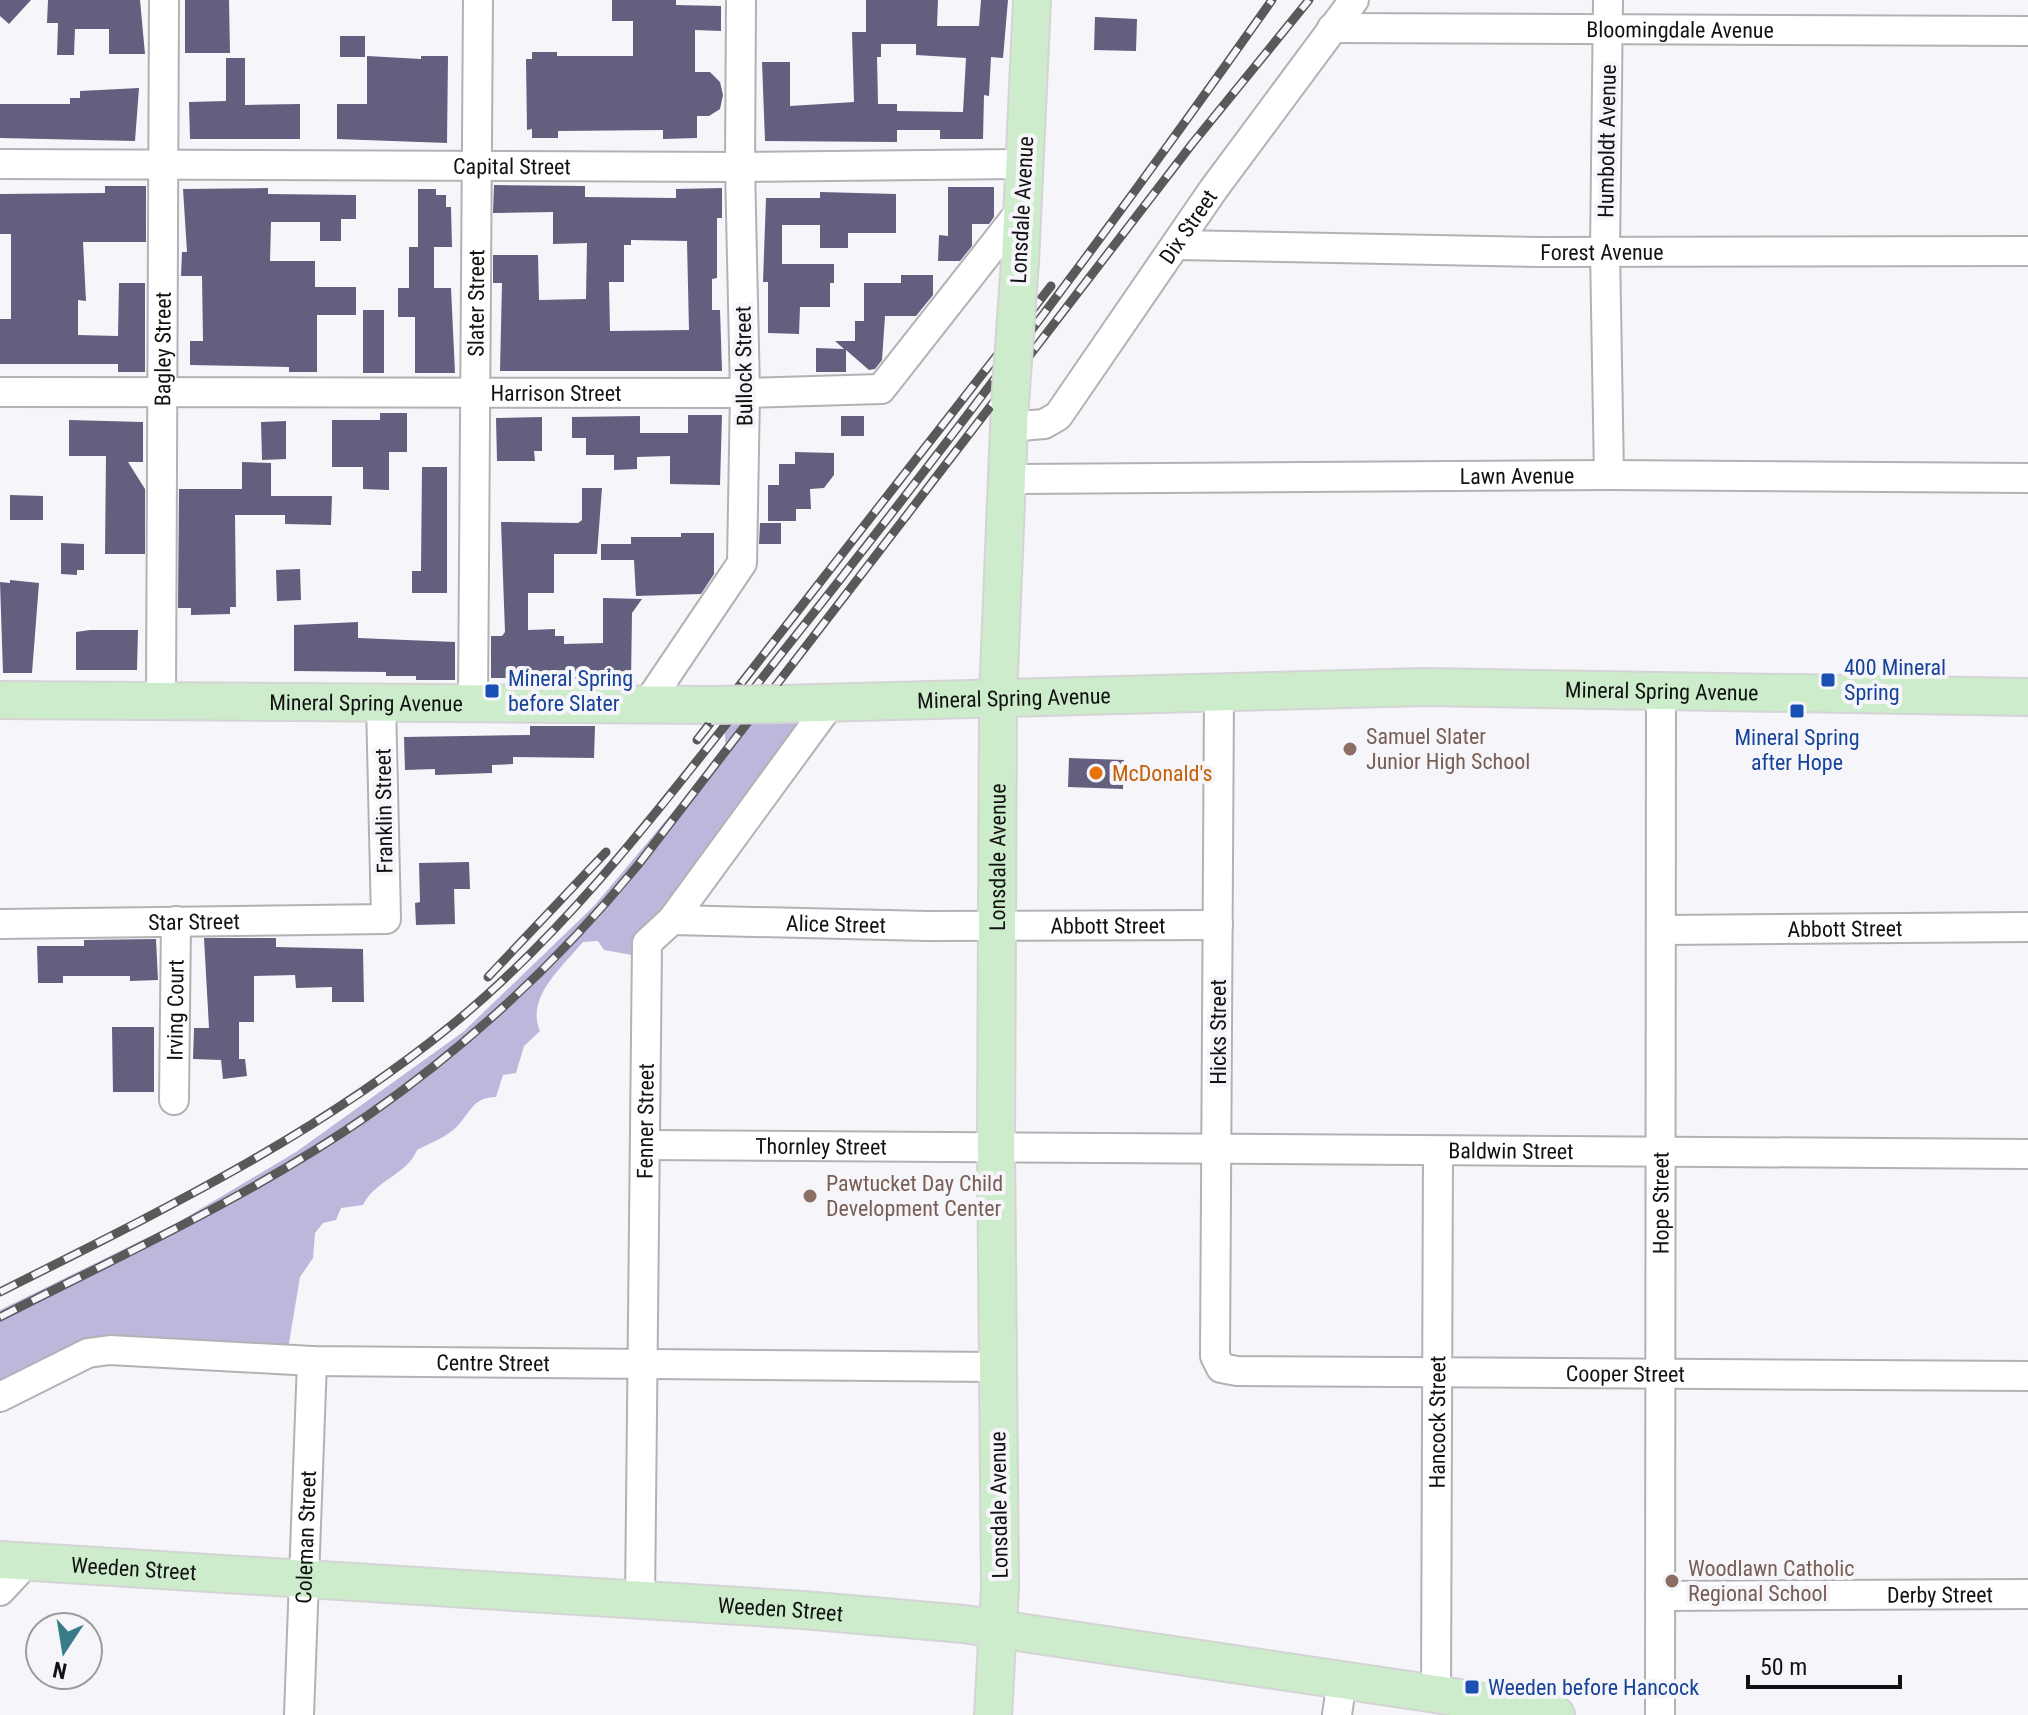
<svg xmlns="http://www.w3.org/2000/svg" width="2028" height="1715" font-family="'Roboto Condensed',sans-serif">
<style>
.forest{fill:#bbb8dc}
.building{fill:#625f7f;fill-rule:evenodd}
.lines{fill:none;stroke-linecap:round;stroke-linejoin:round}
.minor-casing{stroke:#b2b2b5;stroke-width:32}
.major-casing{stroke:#d4d4d5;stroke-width:40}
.minor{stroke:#fff;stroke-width:28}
.major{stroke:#cdeccc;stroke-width:36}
.rail-casing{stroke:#59595a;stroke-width:9}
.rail{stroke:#f6f6fa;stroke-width:6;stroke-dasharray:18;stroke-linecap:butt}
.major-bridge-casing{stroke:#d4d4d5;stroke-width:40;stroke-linecap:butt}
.major-bridge{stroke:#cdeccc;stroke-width:36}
.transit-dot{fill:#1a4fb4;stroke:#f6f6fa;stroke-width:3}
.education-dot{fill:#8d6e63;stroke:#f6f6fa;stroke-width:3}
.food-dot{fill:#e8710a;stroke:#f6f6fa;stroke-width:3}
.labels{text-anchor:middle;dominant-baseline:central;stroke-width:8;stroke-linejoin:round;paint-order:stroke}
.street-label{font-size:22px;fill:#121213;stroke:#f6f6fa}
.transit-label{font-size:22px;fill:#164399;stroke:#f6f6fa;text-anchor:start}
.education-label{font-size:22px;fill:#785e54;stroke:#f6f6fa;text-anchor:start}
.food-label{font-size:22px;fill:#c56008;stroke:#f6f6fa;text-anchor:start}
</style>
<rect width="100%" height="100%" fill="#f6f6fa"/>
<path class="forest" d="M816,700L643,957L604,950L598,941L583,942C563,966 525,998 540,1031L524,1046L516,1073L503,1075L496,1097C470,1097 469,1118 452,1131C442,1139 428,1144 417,1150C407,1175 375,1180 363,1205L341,1208L336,1220L323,1223L315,1233L313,1258L300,1277L287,1355L117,1350L0,1396V1310L177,1223L296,1152L463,1032L594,906L726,749L722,703Z"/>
<path class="building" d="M0,0H31L9,24L0,16Z
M48,0H140L145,54H109V29H75L74,55H57L58,23H47Z
M185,0H229L230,53H185Z
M612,0H676V5L721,6V31L695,30V72H710L720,82L723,95L720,109L709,116H697V138L663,139V130L558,131V138H532V129L527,130L526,59H532V52H557V56H633V21H612Z
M866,0H938L937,26H979L981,0H1008L1003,58L991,57L989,96L984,95L983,139H940V130H897V142L765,141L762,62H790V106L854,102L852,32H866ZM881,44H916V55L966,58L963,112L897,111V104H878L877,57H881Z
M1095,17L1137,19L1136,51L1094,50Z
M340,36H365V57H340Z
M367,56L421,59V56H448L447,143L337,139V104H367Z
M226,58H245V105L300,104V139H190L189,102L226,101Z
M139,88L135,141L0,138V104H70V98H80V91Z
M494,185L585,186V197L676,198V189L722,188V218H717V278L712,279V310H720L722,371H500L502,283H493V255H538L539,300L586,299L587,243L553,244V212L493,213ZM631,240L687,241L689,330L610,331L609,282H624V245H631Z
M105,186H146V242H83L86,301L78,300V335L118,336L119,283H145V372H118V364H0V319H11V234H0V194L105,193Z
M948,187H994V217L989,224H972V246L960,261H938L939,235L948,236Z
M268,188V194L356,195V219H341V241H320V222H271L270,261H315V287H356V315H317V372H289V367L190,365V341H203L202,276H181L182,252H187L183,189Z
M418,189H436V195H446V207H451L452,247H434V288H451L455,373H415V317H398V288H409V247H418Z
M820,192L896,194V233H848V248H820V225H782V264H834V283H830V307H800L799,334L768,333V282H763L766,198H820Z
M901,275H933V295L916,316H885L882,360L875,369L869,370L846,350V372H816V348L844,349L835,341H855V321H864V283H901Z
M363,310H384V373H363Z
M380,413H407V452H389V490L363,489V467H332V420H380Z
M688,415H722L720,485L670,484V456L637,457V469L614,470V455H586V438H572V417L640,416V433H688Z
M841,416H864V436H841Z
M542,417V451H534L535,461H497L496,418Z
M69,420L143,422V462H128L145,489V554H105L106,456H69Z
M286,421V459L262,460L261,422Z
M795,452L834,453V475L824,488L810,489L811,509H796V521H768V485H779V464H795Z
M242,462L271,463V496H332L331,525L285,524V515H235L236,607H230V614L191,615V608H178L179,489H242Z
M422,467H447V593H412V571H421Z
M582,488H602L597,554H554V593H528V630L555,629V636H564V644L603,643V598L642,599L632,613L631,682H574V678H491V636H502L505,632L501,522L578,523L582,520Z
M10,495L43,496V520H10Z
M760,523H781V544H759Z
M681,533H714V574L701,594L636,596L634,560H601V544H631V537H681Z
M61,543L84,544V570H77V575L61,574Z
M300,569L301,600L277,601L276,570Z
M10,580L39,583L32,673H3L0,582L10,583Z
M358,622V638L455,642V680H416V676H386V672L294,671V625Z
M90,630H138L137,670H76V632Z
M530,726H595L594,758L513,757V764L492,765V773L435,775V769L405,770L404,737L530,735Z
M1069,758L1124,760L1123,789L1068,787Z
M469,862L470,889H454L455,924L416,925L415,903L420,902L419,863Z
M204,938H276V947L363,949L364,1002H332V987L296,988L295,975L254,976V1022H239V1059H245L247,1076L223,1079L221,1060L193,1059L194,1028H209Z
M156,939L158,980L130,981V976H63V983H38L37,946H84V940Z
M112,1027H154V1092H113Z"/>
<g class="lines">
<g class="minor-casing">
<g id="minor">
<path d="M1608,0L1605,251L1609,475"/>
<path id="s1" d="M1332,28L2028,31"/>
<path id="s2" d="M0,164L740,167L1025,164"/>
<path id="s3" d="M1176,245L1539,252L2028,251"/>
<path id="s4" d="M0,392L745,393L881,389L1023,208"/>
<path id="s5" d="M1008,427L1044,424L1058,416L1213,190L1354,0"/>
<path id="s6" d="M1005,479L1609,475L2028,478"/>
<path id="s7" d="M1219,694L1215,1356L1221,1368L1237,1371L2028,1376"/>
<path id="s8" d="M161,699L164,0"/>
<path id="s9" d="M473,703L478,0"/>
<path d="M647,704L742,563L745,393L740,167L741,0"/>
<path id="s10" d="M672,920L927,926L1218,925"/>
<path id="s11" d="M0,924L386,919L381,703"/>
<path id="s12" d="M1663,930L2028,927"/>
<path id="s13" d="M174,1100L176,921"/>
<path id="s14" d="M645,1145L2028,1154"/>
<path id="s15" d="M0,1397L88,1353L110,1350L312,1361L997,1367"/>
<path d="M0,1591L27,1562"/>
<path id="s16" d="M1660,1596L2028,1594"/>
<path id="s17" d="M640,1601L647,943L672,920L830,704"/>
<path id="s18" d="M1436,1694L1438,1151"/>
<path id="s19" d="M299,1715L312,1361"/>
<path d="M1337,1715L1342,1680"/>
<path id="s20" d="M1660,1715L1661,689"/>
</g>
</g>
<g class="major-casing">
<g id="major">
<path d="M1020,262L1032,0"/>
<path id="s21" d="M0,700L711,705"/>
<path id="s22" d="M780,704L1426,687L2028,697"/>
<path id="s23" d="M0,1560L803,1610L964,1624L1436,1694L1556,1715"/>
<path id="s24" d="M993,1715L1000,1588L996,1148L998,698L1010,403"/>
</g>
</g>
<use href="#minor" class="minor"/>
<use href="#major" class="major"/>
<g class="rail-casing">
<path id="rail" d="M697,740L1051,286
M488,977L606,852
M0,1292C157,1213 316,1136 453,1024C579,921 677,785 778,658C949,443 1114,224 1272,0
M0,1317C124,1254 253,1195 367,1116C469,1045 559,961 638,865L1192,144L1309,0"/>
</g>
<use href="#rail" class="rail"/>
<g class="major-bridge-casing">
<path id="major-bridge" d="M1010,403L1020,262
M711,705L780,704"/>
</g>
<use href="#major-bridge" class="major-bridge"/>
</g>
<g class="transit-dot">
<rect x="1820" y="672" width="16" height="16" rx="4"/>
<rect x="484" y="683" width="16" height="16" rx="4"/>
<rect x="1789" y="703" width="16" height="16" rx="4"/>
<rect x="1464" y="1679" width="16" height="16" rx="4"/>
</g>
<g class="education-dot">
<circle cx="1350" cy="749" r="8"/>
<circle cx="810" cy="1196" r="8"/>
<circle cx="1672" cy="1581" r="8"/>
</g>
<circle class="food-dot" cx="1096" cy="773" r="8"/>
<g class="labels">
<g class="street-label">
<text stroke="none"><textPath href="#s1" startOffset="348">Bloomingdale Avenue</textPath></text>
<text transform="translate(1607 141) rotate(-89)">Humboldt Avenue</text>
<text stroke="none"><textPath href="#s2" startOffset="512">Capital Street</textPath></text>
<text transform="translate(1022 210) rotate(-87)">Lonsdale Avenue</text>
<text stroke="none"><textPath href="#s5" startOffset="282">Dix Street</textPath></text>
<text stroke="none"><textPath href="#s3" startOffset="426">Forest Avenue</textPath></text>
<text stroke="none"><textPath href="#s9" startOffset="400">Slater Street</textPath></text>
<text stroke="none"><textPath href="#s8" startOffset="350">Bagley Street</textPath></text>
<text transform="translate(744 366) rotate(-91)">Bullock Street</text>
<text stroke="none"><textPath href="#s4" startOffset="556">Harrison Street</textPath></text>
<text stroke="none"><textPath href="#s6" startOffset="512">Lawn Avenue</textPath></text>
<text stroke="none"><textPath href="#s22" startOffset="882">Mineral Spring Avenue</textPath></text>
<text stroke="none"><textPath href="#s22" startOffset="234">Mineral Spring Avenue</textPath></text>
<text stroke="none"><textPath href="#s21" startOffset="366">Mineral Spring Avenue</textPath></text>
<text transform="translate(384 811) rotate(-91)">Franklin Street</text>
<text stroke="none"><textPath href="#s24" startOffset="858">Lonsdale Avenue</textPath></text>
<text stroke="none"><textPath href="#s11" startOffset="194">Star Street</textPath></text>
<text stroke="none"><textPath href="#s10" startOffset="164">Alice Street</textPath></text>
<text stroke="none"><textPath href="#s10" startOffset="436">Abbott Street</textPath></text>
<text stroke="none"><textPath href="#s12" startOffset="182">Abbott Street</textPath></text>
<text stroke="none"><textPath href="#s13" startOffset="90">Irving Court</textPath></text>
<text transform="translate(1218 1032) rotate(-90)">Hicks Street</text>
<text stroke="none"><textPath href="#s17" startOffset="480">Fenner Street</textPath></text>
<text stroke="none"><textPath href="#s14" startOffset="176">Thornley Street</textPath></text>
<text stroke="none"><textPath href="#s14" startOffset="866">Baldwin Street</textPath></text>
<text stroke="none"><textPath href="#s20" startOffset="512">Hope Street</textPath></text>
<text stroke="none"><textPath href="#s15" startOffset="504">Centre Street</textPath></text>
<text stroke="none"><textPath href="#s7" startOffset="1080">Cooper Street</textPath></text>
<text stroke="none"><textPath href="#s18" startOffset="272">Hancock Street</textPath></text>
<text transform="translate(999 1505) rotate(-91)">Lonsdale Avenue</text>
<text stroke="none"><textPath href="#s19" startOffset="178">Coleman Street</textPath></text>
<text stroke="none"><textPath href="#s23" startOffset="134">Weeden Street</textPath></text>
<text stroke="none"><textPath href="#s16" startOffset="280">Derby Street</textPath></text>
<text stroke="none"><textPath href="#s23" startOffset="782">Weeden Street</textPath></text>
</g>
<g class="transit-label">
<text x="1844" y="667">400 Mineral<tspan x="1844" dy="25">Spring</tspan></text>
<text x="508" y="678">Mineral Spring<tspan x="508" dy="25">before Slater</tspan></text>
<text x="1797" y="737" text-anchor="middle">Mineral Spring<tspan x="1797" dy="25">after Hope</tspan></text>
<text x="1488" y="1687">Weeden before Hancock</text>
</g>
<g class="education-label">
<text x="1366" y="736">Samuel Slater<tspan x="1366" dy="25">Junior High School</tspan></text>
<text x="826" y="1183">Pawtucket Day Child<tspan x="826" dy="25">Development Center</tspan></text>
<text x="1688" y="1568">Woodlawn Catholic<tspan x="1688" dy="25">Regional School</tspan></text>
</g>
<g class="food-label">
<text x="1112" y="773">McDonald's</text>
</g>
</g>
<g transform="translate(64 1651) rotate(192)"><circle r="38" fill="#f6f6fa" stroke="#9b9b9e" stroke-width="2"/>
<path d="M0-6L14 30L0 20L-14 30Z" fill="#377d89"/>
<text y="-12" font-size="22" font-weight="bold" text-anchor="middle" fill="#121213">N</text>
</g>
<path d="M1748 1675v12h152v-12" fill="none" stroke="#121213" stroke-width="4"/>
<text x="1760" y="1675" font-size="24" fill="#121213" stroke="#f6f6fa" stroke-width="6" paint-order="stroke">50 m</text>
</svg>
